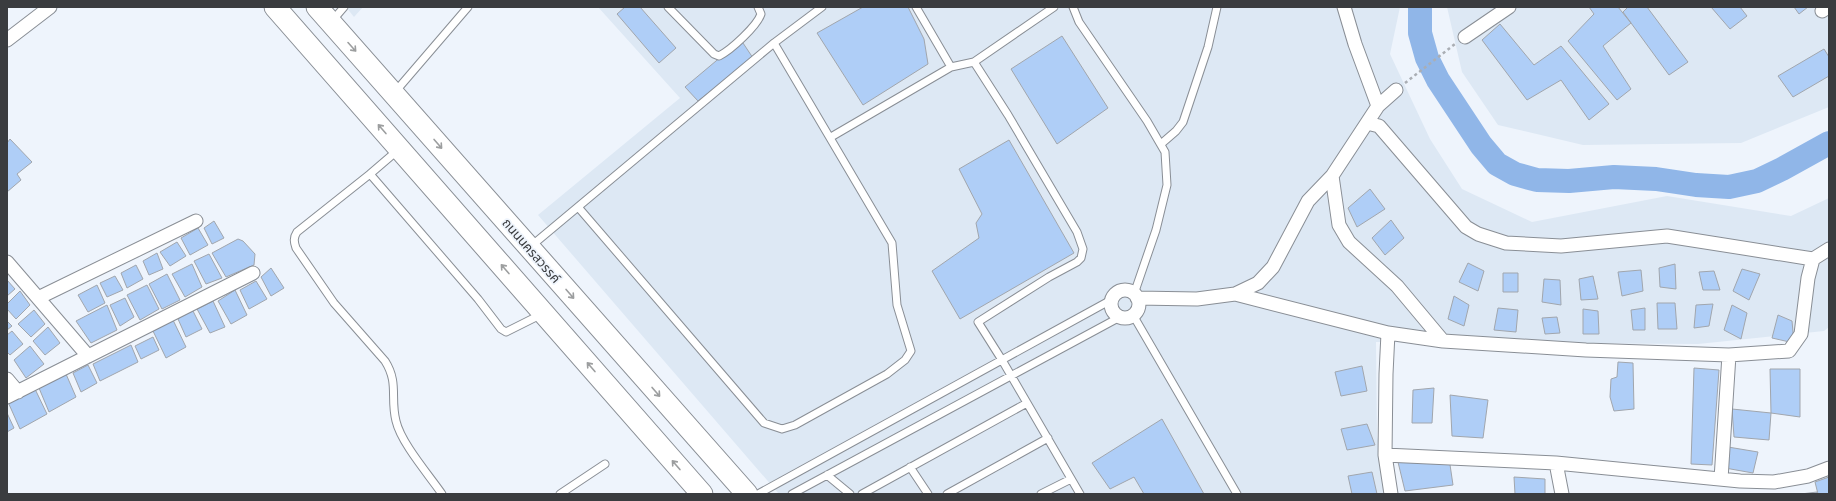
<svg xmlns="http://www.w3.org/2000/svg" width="1836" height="501" font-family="'Varela Round','Noto Sans Thai',sans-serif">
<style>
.built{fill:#dde8f4}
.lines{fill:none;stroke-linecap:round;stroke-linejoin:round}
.river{stroke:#90b6e8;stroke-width:24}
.building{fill:#afcef7;stroke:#a1a6ad}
.lane-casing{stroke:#898e95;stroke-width:9}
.street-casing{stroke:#898e95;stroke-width:15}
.primary-casing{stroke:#898e95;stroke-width:23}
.path{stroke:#aaaeb4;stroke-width:2.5;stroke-dasharray:3 3;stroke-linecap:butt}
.lane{stroke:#fff;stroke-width:7}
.street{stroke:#fff;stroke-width:13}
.primary{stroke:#fff;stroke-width:21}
.oneway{stroke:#9c9e9f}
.labels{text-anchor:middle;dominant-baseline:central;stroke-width:3.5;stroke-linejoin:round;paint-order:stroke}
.street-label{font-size:13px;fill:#3a3c3f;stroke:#eef4fc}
</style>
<rect width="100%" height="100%" fill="#eef4fc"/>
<path class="built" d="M346,7H363L354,17Z
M598,7H1400L1390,54L1430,139L1462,189L1532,222L1667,196L1791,216L1829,198V327L1824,331L1698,344L1376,342L1377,436L1389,494H779L538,215L680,98Z
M1447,7H1829V107L1741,143L1583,145L1498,125L1462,72Z"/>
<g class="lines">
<path class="river" d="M1420,7V33L1427,58L1438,80L1481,145L1497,164L1515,174L1537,180L1569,181L1614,177L1656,179L1696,185L1729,187L1757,181L1782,169L1829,143"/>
</g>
<path class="building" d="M625,7H640L676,48L659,63L617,14Z
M863,7H908L924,39L928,64L863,105L817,33Z
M1589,7H1618L1631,23L1603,46L1631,89L1617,100L1568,41L1594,14Z
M1628,7H1647L1688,62L1669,75L1623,12Z
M1711,7H1740L1747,16L1730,29Z
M1794,7H1808L1799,14Z
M1500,24L1534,65L1561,46L1609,104L1589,120L1561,80L1527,100L1482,40Z
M1062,36L1108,108L1057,144L1011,69Z
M741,40L753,58L698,101L685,87Z
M1824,49L1829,57V76L1793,97L1778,76Z
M10,139L32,162L17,174L21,180L7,192V143Z
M1009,140L1074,253L960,319L932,271L979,238L976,223L982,214L959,169Z
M1370,189L1385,209L1357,227L1348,208Z
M1391,220L1404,238L1385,255L1372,238Z
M214,221L224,238L212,244L204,228Z
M198,228L208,245L190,255L181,238Z
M238,239L243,241L255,254L254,265L226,277L212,253Z
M177,242L186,256L170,266L160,252Z
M157,253L163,269L149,275L143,261Z
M209,254L222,278L206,284L194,261Z
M1468,263L1484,271L1478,291L1459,282Z
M192,264L202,287L185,297L172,274Z
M1675,264L1676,289L1660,287L1659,268Z
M136,265L143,279L127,288L121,273Z
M271,268L284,288L271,296L261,277Z
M1742,269L1760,274L1749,300L1733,291Z
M1641,270L1643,291L1622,296L1618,272Z
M1714,271L1720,290H1703L1699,272Z
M1503,273H1518V292H1503Z
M167,274L180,300L162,309L149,284Z
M115,276L123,290L107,297L100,283Z
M1593,276L1598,299L1581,300L1579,279Z
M1544,279L1560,280L1561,305L1542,302Z
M7,280L15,289L7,296Z
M256,281L267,299L249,309L240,290Z
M97,285L105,303L88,312L78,295Z
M147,285L159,309L140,320L127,295Z
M235,290L247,315L231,324L218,301Z
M20,291L30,305L16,319L7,309V304Z
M1454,296L1469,305L1464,326L1448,319Z
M125,298L134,317L120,326L110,305Z
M213,301L225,327L210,333L197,309Z
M1657,303H1675L1677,329H1658Z
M1713,304L1709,326L1694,328L1696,305Z
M107,305L117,330L91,343L76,321Z
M1732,305L1747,313L1741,339L1724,330Z
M1498,308L1518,310L1516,332L1494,330Z
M1645,308V330H1633L1631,310Z
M192,309L202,329L186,337L178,319Z
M1583,309L1598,311L1599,334H1583Z
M34,310L45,324L31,337L18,324Z
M1778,315L1792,321L1794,343L1772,338Z
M1557,317L1560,333L1545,334L1542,318Z
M173,320L186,347L166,358L153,331Z
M7,321L12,326L7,330Z
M48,327L60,343L45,355L33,341Z
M12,331L23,344L10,355L7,352V335Z
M153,337L159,350L141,359L135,346Z
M131,345L138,362L100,381L93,364Z
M30,346L44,364L26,378L14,360Z
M1618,362L1633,363L1634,409L1614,411L1610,397L1611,379L1617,377Z
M88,365L97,383L81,392L73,373Z
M1362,366L1367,391L1341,396L1335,372Z
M1694,368L1719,370L1712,465L1691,464Z
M1770,369H1800V417L1771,413Z
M66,374L76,397L49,412L39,388Z
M1434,388L1432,423H1412L1413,390Z
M35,389L47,414L20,429L8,402Z
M1450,395L1488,400L1483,438L1452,436Z
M1732,409L1771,413L1769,440L1734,437Z
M7,413L14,428L7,432Z
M1162,419L1204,494H1144L1134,477L1110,489L1092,463Z
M1367,424L1375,445L1347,450L1341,429Z
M1728,447L1758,452L1753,473L1725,468Z
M1449,458L1453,485L1405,491L1398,462Z
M1372,472L1377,494H1352L1348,476Z
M1514,477L1545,479V494H1515Z
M1829,477V494H1818L1815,482Z
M1817,492V494H1801Z"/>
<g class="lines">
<g class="lane-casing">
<path id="lane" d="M668,7L714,54L719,56C731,50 757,26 761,14L758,7
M916,7L951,67
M1073,7L1079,22L1147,121L1165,152L1167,185L1156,230L1134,294
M332,21L344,7
M974,62L1008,115L1077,232L1083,249L1081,258L1077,262L1049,277L978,322L1002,360L1080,494
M395,92L468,7
M831,137L951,67L974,62L1054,7
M1161,144L1176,131L1183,122L1208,47L1217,7
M398,150L370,174L478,299L501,329L506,332L542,314
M370,174L297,232C293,238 294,242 296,248L334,303L385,361C399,383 390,398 396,421C401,443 429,475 442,494
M578,207L764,423L782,429L795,425L887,374L905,360L911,351L897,305L892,243L774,43
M530,247L774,43L822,7
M1133,315L1237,494
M910,467L928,494
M827,475L850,494
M560,494L605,464
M758,494L1111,300
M792,494L1120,317
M862,494L1027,403
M947,494L1048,438
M1041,494L1071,479"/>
</g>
<g class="street-casing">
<path id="street" d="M1344,7L1355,44L1378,106
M1822,11L1828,7
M1465,37L1509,7
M7,40L50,7
M1367,123L1379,126L1466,227L1478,234L1506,243L1561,246L1667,236L1813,259
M1332,176L1339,225L1349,242L1397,286L1443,341
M7,262L88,356
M1111 304a14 14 0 1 1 28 0a14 14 0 1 1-28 0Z
M1235,294L1388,333
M38,298L196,221
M1137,298L1197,299L1235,294L1258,283L1273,267L1308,201L1332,176L1378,106L1396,90
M7,379L18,392
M7,397L253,273
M1385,455L1556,463L1740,481L1774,482L1808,476L1829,468
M1556,463L1562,494
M1721,479L1729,355
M1391,494L1385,455L1386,374L1388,333L1443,341L1586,350L1729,355L1789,351L1801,334L1808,278L1813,259L1829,249"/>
</g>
<g class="primary-casing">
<path id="primary" d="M275,7L702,494
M317,7L747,494"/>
</g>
<path class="path" d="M1405,83L1455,44"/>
<use href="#lane" class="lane"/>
<use href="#street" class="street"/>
<use href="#primary" class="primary"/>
</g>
<defs><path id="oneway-shaft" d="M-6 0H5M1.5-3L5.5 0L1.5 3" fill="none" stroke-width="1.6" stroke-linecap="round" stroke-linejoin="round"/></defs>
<g class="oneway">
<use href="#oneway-shaft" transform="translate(352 47) rotate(48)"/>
<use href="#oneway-shaft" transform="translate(382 129) rotate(-131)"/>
<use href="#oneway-shaft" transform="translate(438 144) rotate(49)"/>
<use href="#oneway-shaft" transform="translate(505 269) rotate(-131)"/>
<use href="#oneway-shaft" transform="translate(570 294) rotate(49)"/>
<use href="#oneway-shaft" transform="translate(591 367) rotate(-131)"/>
<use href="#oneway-shaft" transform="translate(656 392) rotate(49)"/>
<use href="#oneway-shaft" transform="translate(676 465) rotate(-131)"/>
</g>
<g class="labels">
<g class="street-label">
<text transform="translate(531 251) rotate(49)">ถนนนครสวรรค์</text>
</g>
</g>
<rect width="1836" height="501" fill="none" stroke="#3a3c3f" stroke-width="16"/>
</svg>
